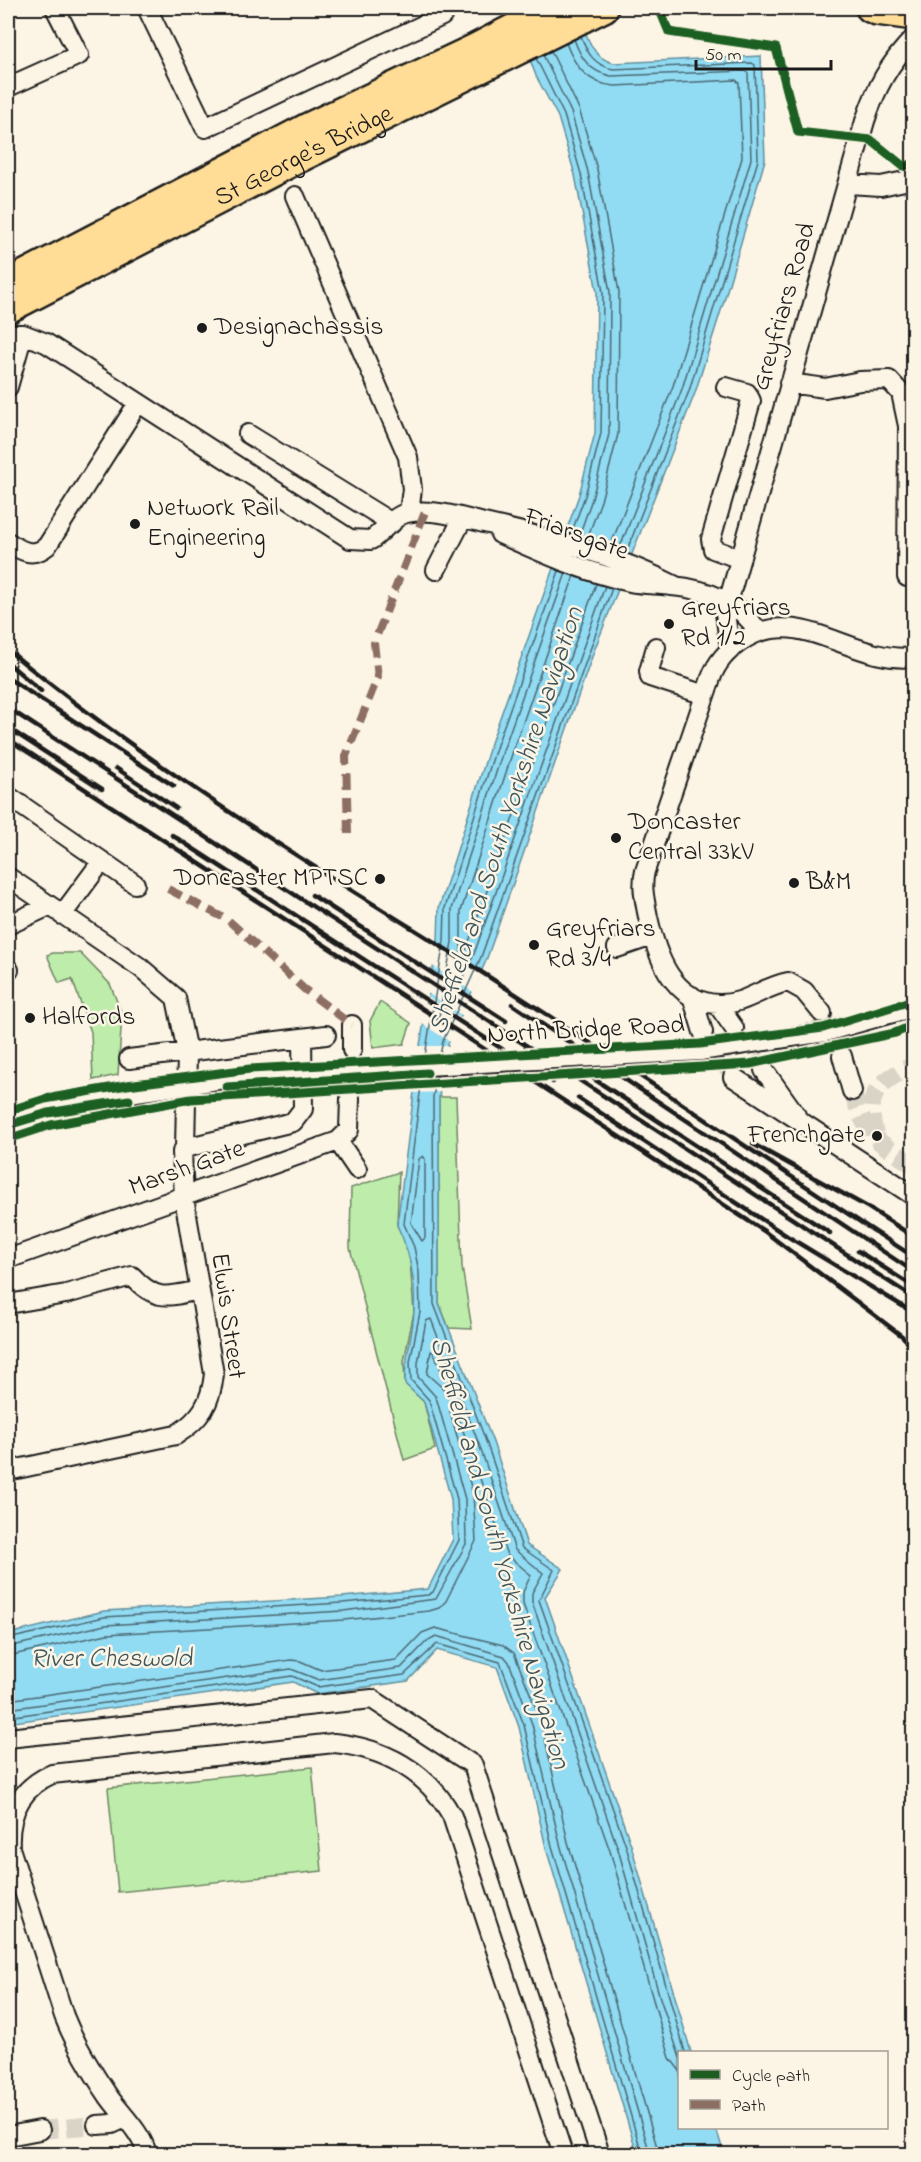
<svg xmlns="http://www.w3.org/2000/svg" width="921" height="2162" font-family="'Indie Flower',sans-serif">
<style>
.green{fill:#beedab;stroke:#6d8464;stroke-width:1.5}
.water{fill:#91dbf3;stroke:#628f9d;stroke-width:1.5}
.pier{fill:#fcf5e5}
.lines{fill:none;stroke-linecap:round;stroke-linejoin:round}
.shore{stroke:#4b6872;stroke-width:1.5}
.minor-tunnel{stroke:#dad4c7;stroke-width:18;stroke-dasharray:18 9;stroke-linecap:butt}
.minor-casing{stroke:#1c1c1c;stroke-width:22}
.highway-casing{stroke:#1c1c1c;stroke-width:32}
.minor{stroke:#fcf5e5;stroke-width:18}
.highway{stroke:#ffdd96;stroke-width:27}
.rail{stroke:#1c1c1c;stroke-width:4.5}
.minor-bridge-casing{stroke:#1c1c1c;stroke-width:22;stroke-linecap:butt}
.minor-bridge{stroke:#fcf5e5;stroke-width:18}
.quiet{stroke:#8d6e63;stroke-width:8;stroke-dasharray:15 8;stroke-linecap:butt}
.cycleway-casing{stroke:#fcf5e5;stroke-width:13}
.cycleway{stroke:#1b5e20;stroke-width:9}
.poi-dot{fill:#1c1c1c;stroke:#fcf5e5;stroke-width:2}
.labels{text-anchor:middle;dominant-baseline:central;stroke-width:5;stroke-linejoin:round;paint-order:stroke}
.street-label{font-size:26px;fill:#1c1c1c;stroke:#fcf5e5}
.poi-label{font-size:26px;fill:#1c1c1c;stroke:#fcf5e5;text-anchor:start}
.water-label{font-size:27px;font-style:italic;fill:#3f555c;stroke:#fcf5e5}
</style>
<rect width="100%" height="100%" fill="#fcf5e5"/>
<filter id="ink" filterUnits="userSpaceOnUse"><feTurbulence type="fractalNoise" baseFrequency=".0167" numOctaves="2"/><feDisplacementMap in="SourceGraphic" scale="12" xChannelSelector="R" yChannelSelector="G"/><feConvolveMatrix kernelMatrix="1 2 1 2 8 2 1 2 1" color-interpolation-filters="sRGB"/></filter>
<g filter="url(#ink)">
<path class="green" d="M53,953H80L110,984L122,1014L118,1075L93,1080L91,1032L72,979L59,983L47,955Z
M380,1002L411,1023L404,1044L373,1048L370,1021Z
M439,1097H456L462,1267L472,1329L449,1328L439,1303Z
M399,1172L397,1225L409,1249L414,1312L404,1361L405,1384L424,1402L435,1449L404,1460L350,1248L351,1188Z
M312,1767L322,1871L118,1892L108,1788Z"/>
<path class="water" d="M511,8H577C585,29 589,58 614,63L761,56L765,160L724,301L695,393L594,651L486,961L448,1044L439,1097V1303L493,1442L527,1545L563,1569L545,1597L631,1845L691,2052H680V2128H716L724,2154H637L546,1848L519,1727L497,1667L437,1650L408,1681L317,1694L293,1682L8,1723V1634L104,1611L342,1597L428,1589L453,1539L451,1499L424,1402L405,1384C404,1358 413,1336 414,1311C416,1280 410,1252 397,1225L420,1045L438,940L439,908L491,743L579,495L595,433L597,292L575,175L558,117L536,76Z"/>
<path class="pier" d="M435,942L482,972L473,992L431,965Z
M430,969L472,996L463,1016L426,992Z
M426,995L462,1019L452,1043L421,1023Z
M417,1046H451L443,1092L411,1093Z"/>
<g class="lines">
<path class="shore" d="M581,36C587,53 594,65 613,69L752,63L755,65L758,160L689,391L626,553
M574,39C581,59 590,72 611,76L745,71L748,73L751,159L682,389L619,550
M566,43C575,67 588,84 615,86L736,80L739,83L742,158L673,386L610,547
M551,51L579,109L597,169L619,292L618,434L601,501L587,539
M543,55L571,112L588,172L610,292L609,434L592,499L579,536
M536,58L564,115L581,174L603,292L601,433L585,496L571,534
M566,573L504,748L452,909V942L439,1016L441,1019L445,1018L474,954L605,586
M574,576L513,751L461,911V953L466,950L596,584
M440,1055L443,1041L481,957L612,588
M425,1056L444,941L445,908L497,745L559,571
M437,1076L433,1097L434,1304L487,1444L522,1548L554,1570L539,1600L626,1846L685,2052
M423,1156L425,1159V1238L422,1241L411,1223L419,1159Z
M431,1351L434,1353L448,1387L446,1391L427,1374Z
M8,1639L104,1617L342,1603L428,1595L433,1592L459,1540L457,1499L429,1400L411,1380L410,1362L420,1312L419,1272L414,1247L404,1224L422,1077
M8,1647L105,1625L343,1611L436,1599L466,1544L465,1499L436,1397L418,1377V1363L426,1321L431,1319L480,1447L515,1550L543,1573L532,1593V1602L618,1849L660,1998L680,2058
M8,1656L107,1634L344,1620L429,1611L439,1608L446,1601L476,1541L473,1494L450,1411L455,1408L507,1555L531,1575L523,1592V1604L610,1851L670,2058L680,2071
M8,1700L291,1660L300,1661L321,1670L396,1660L422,1633L435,1628L503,1645L514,1653L541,1721L568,1842L659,2154
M8,1709L291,1669L319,1680L401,1668L427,1641L436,1636L504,1656L509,1662L532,1724L560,1844L650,2154
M8,1717L292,1676L318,1687L404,1675L437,1644L500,1662L524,1725L552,1846L642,2154"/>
<path class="minor-tunnel" d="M822,1013L842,1056
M703,1032L733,1077
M738,1034L764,1070
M852,1091C867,1136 874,1140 914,1165
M350,1098L352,1050
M875,1134C865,1096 876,1084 908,1068L914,1069
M40,2130L97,2125"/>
<g class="minor-casing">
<path id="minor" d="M147,8L205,128L442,16L448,8
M8,87L79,55L55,8
M848,184L881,186L914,179
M295,196L408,457L412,489L409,512
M8,334H23L46,343L350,539L371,540C382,533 394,515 407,513C431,508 461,517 484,523C551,538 615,555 676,586
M789,383L825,388L860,381L889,380L901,393L908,426L907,577
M8,387L23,334
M726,387L747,393L751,401L711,539L713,549L740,559
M248,434L392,523
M500,534C542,553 585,572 630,582C644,585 658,584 672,586C706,589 741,602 758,632
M8,542C21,551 33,558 47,546L138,403
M436,570L463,518
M656,647L649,671L650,677L705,695
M730,649L725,613L865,121C876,88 889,63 914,38
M8,796L135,884
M8,877L141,968L176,998L187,1052L185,1148
M62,915L102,861
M8,925L49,906
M617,948L652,936
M8,970H9
M692,996L703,1032
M717,1004L734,1028
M822,1013L804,991L788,982C762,987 745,1005 718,1004C672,1002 656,954 648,917C645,901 641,887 645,871L711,678C717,662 726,652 740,642C798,601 853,665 914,657
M352,1050V1025
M842,1056L852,1091
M129,1059L326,1035
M764,1070L796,1115
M733,1077L914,1196
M8,1125L48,1113
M338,1141L357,1169
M8,1259L338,1141L349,1130L350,1098
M8,1304L66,1294L132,1276C156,1302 167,1297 199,1290
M8,1471L176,1435C201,1419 211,1403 214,1374L184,1198L182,1152L185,1148L293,1122L303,1109L302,1038
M8,1738L372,1699L473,1765L600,2154
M97,2125L112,2124L125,2118
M8,2136L40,2130
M147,2154C142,2133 122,2115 109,2097C92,2072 75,2044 64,2016L10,1848C8,1814 20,1788 52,1774L334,1743C384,1748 427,1771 452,1816L563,2154"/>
</g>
<g class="highway-casing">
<g id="highway">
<path d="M870,8L877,11L914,16"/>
<path d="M8,283L308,127L475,48L552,8"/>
<path id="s1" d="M8,309L298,159L604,8"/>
</g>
</g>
<use href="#minor" class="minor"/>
<use href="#highway" class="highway"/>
<path class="rail" d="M8,650C138,757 280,846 423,935C589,1039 750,1151 914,1257
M8,663L41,691
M8,678L174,786
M8,708L914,1298
M8,728L102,789
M8,739L764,1231L902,1336L914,1348
M116,768L176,808
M172,835L553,1082
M312,895L506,1021
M512,1004L914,1272
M571,1064L830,1233
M578,1098L787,1236L914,1313
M753,1144L869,1208L914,1237
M858,1251L914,1287"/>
<g class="minor-bridge-casing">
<path id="minor-bridge" d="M47,1105L245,1076L700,1051L825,1032L914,1007"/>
</g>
<use href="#minor-bridge" class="minor-bridge"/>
<path class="quiet" d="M348,834L346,756L378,677L374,643L425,512
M168,889L228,920L304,989L352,1025"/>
<g class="cycleway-casing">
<path id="cycleway" d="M659,8L669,32L776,48L798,132L871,140L903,166L914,164
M227,1087L427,1073
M8,1111L45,1099L127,1085L250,1069L700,1044L823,1028L914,1000
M8,1125L48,1113L129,1100
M8,1139L51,1125L191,1099L750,1064L895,1033L914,1025"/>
</g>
<use href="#cycleway" class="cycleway"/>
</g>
</g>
<g class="poi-dot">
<circle cx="202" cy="328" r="6"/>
<circle cx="135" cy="524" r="6"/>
<circle cx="669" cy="624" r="6"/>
<circle cx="616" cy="838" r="6"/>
<circle cx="380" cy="879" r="6"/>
<circle cx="794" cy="883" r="6"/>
<circle cx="534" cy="945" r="6"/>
<circle cx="30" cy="1018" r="6"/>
<circle cx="877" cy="1136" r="6"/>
</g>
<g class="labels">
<g class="street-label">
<text stroke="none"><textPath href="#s1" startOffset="333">St George's Bridge</textPath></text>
<text transform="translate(785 307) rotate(-74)">Greyfriars Road</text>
<text transform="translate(576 535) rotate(20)">Friarsgate</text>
<text transform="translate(586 1031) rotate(-3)">North Bridge Road</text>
<text transform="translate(187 1169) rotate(-20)">Marsh Gate</text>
<text transform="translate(227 1316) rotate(82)">Elwis Street</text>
</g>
<g class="poi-label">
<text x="214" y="328">Designachassis</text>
<text x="147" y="509">Network Rail<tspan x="147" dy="30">Engineering</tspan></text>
<text x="681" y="609">Greyfriars<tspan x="681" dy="30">Rd 1/2</tspan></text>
<text x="628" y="823">Doncaster<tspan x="628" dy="30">Central 33kV</tspan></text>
<text x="368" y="879" text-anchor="end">Doncaster MPTSC</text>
<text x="806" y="883">B&amp;M</text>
<text x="546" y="930">Greyfriars<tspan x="546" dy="30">Rd 3/4</tspan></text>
<text x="42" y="1018">Halfords</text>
<text x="865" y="1136" text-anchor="end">Frenchgate</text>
</g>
<g class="water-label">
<text transform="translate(507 821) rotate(-72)">Sheffield and South Yorkshire Navigation</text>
<text transform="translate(499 1553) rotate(74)">Sheffield and South Yorkshire Navigation</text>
<text x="111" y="1659">River Cheswold</text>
</g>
</g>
<rect width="921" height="2162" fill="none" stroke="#fcf5e5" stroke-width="30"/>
<rect x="15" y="15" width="891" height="2132" fill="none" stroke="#1c1c1c" stroke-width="2" filter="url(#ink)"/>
<rect x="678" y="2051" width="210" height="78" fill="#fcf5e5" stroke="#a29e95" stroke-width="1.5"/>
<rect x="690" y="2070" width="30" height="9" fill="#1b5e20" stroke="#a29e95" stroke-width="1.5"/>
<text x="732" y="2081" font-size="18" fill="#1c1c1c">Cycle path</text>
<rect x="690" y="2100" width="30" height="9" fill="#8d6e63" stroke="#a29e95" stroke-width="1.5"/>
<text x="732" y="2111" font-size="18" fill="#1c1c1c">Path</text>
<path d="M696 60v9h135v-9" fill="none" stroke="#1c1c1c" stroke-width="3"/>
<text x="705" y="60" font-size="18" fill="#1c1c1c" stroke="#fcf5e5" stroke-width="4.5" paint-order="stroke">50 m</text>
</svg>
